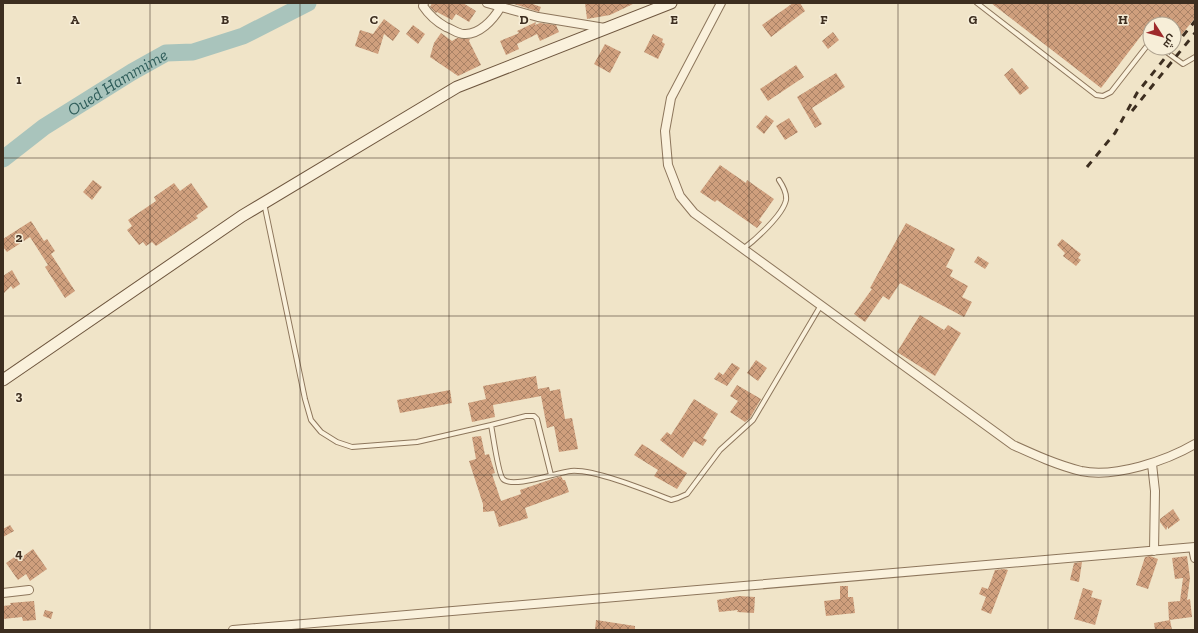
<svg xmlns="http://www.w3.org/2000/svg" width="1198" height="633" font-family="'Zilla Slab',Cairo,serif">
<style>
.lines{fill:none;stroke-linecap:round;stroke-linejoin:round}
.river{stroke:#a9c4bc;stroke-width:17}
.building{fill:url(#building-cross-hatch)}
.service-casing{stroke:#8d765c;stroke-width:6}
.minor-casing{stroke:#8d765c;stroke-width:10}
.secondary-casing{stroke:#6f573f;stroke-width:13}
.service{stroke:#faf1dc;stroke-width:4}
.minor{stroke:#faf1dc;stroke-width:8}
.secondary{stroke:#faf1dc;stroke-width:11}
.rail{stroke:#3d2e20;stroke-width:3;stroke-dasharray:7 7;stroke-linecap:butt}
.grid{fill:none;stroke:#3d2e20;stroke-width:1;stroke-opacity:0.55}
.labels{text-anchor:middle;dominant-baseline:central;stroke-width:3;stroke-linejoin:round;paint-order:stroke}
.water-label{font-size:17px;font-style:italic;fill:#2f5d5a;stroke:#f7eed8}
.grid-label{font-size:13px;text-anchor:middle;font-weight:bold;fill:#3d2e20;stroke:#f7eed8;stroke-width:3;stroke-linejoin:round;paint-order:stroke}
</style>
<defs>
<pattern id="building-cross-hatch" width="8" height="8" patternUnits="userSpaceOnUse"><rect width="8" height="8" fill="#cf9f7d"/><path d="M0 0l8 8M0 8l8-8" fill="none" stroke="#a98266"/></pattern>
</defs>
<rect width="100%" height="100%" fill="#f0e4c8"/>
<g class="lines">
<path class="river" id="s1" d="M3,159L44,127L132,72L166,53L193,52L243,36L308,3"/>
</g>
<path class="building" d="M432,3H463L476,11L469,22L456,14L452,20L437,12L436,13L430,7Z
M511,3H530L541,7L539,12Z
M585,3H635L610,15L587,19Z
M793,3H800L805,11L771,37L762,25Z
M991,3H1195V18L1174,44V24H1150V37L1144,32L1101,88Z
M384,19L400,31L393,41L384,34L378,54L355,46L360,30L373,34Z
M536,22L535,25L540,23L556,25L559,32L540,41L537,34L517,44L519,49L506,55L500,41L519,33L517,31Z
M413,25L425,34L418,44L406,34Z
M833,32L839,40L828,49L822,41Z
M441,33L452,41L457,38L470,39L469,41L481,65L458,76L430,57L434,43Z
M653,34L663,39L662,42L665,44L658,59L644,52Z
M605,44L621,52L610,73L594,64Z
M796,65L804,77L768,101L760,89Z
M1012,68L1029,88L1020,95L1004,75Z
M836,73L845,87L812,108L822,124L815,128L797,97Z
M766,115L774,121L764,134L756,127Z
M789,118L798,132L785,140L776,126Z
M720,165L746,183L747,180L774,199L759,220L762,222L757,228L717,200L715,202L700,192Z
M93,180L102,187L92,200L83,192Z
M174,183L180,191L191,183L208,207L196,216L198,218L156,246L152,242L146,246L143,242L139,245L127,230L132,226L128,220L156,201L154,197Z
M31,221L44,241L47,239L55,251L51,254L75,291L65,298L45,267L48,265L30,237L7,252L3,247V239Z
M906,223L955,249L946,267L953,270L950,276L968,286L962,297L972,302L964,317L900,283L889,300L883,296L865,322L854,314L872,289L870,288Z
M1062,239L1081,254L1078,258L1081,260L1076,266L1063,256L1065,253L1057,245Z
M978,256L989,263L985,269L974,262Z
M12,270L20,284L13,289L11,286L3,294V276Z
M920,315L944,330L948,325L961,333L935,376L897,352Z
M756,360L767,368L758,381L747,373Z
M732,363L740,368L727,386L714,379L719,372L723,375Z
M536,376L538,389L549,387L550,391L560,389L565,419L572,418L578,449L559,452L554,426L547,428L541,396L493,405L495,417L472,422L468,403L486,399L483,386Z
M737,385L761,399L750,418L745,422L730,412L738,401L730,396Z
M450,390L452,403L400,413L397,400Z
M694,399L718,414L703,438L707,440L703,446L694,441L683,458L660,440L667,432L671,435Z
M481,436L485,455L489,454L495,473L492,474L501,501L521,494L520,490L561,476L563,480H565L569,492L525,508L528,518L499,527L494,511L483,512V504L469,461L476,459L472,437Z
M642,444L687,473L677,489L654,476L658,470L634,455Z
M1173,509L1180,520L1168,529V526L1166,530L1160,522V519Z
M10,525L14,531L3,537V529Z
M33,549L47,569L30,581L26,574L18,580L6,563L16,556L18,560Z
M1150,556L1158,559L1148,589L1136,585L1145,557Z
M1187,556L1190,578L1187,600L1190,599L1192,617L1169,620L1168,602L1180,601L1183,578L1175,579L1172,558Z
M1082,562L1079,582L1070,580L1074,563Z
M1004,569L1008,570L991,614L981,610L986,597L979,594L982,587L988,589L995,570Z
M840,586H848V597H853L855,613L826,616L824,601L840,599Z
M1083,588L1093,591L1091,597L1102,600L1095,625L1074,619Z
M739,596L755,597L754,613L737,612L738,610L719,612L717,600Z
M34,601L36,620L23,621L22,617L3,619V606L11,605L10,603Z
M45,610L53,612L51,619L43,616Z
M596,620L635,626V630H595Z
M1170,620L1172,630H1155L1154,623Z"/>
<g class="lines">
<g class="service-casing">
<path id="service" d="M977,3L1096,95L1103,96L1111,92L1150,42
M1161,48L1183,64L1195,57
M264,203L305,399L311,420L321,432L337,442L352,447L417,442L491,425C493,434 498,474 503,479C512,489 558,472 571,471C594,469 648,491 671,500L678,498L687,494L720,450L753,420L821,305
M743,249C755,240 783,215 786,200C787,193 783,186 779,180
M491,425L526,416H534L537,419L551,475"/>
</g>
<g class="minor-casing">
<path id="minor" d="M424,3L423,6C429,15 437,22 446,27C452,29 458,34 464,34C479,35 493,20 500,8
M487,3L538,17L605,28
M721,3L671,98L665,131L668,165L680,196L694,213L1013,445C1035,455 1057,465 1081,471C1115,478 1166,461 1195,444
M1152,464L1155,491L1154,551
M1193,548L1195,558
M3,593L29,590
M233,630L1195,547"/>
</g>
<g class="secondary-casing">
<path id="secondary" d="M3,380L242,216L457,87L671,3"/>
</g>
<use href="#service" class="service"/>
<use href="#minor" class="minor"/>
<use href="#secondary" class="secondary"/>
<path class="rail" d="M1174,47L1195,21
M1132,111L1195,33
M1087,167L1115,133L1137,93L1173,48"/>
</g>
<path class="grid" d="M150,3V630M300,3V630M449,3V630M599,3V630M749,3V630M898,3V630M1048,3V630M3,158H1195M3,316H1195M3,475H1195"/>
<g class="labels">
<g class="water-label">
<text stroke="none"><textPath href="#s1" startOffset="138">Oued Hammime</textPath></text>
</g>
</g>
<g class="grid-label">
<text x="75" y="24">A</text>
<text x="225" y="24">B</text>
<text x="374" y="24">C</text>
<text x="524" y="24">D</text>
<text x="674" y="24">E</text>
<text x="824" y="24">F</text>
<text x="973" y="24">G</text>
<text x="1123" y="24">H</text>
<text x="19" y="84">1</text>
<text x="19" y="242">2</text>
<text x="19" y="400">3</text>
<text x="19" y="558">4</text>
</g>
<rect width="1198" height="633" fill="none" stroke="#3d2e20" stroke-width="8"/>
<g transform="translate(1162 36) rotate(126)"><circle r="19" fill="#f7eed8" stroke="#ada18e"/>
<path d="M0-3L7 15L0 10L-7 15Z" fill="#9e2a2b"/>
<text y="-6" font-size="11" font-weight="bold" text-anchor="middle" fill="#3d2e20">ش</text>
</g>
</svg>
